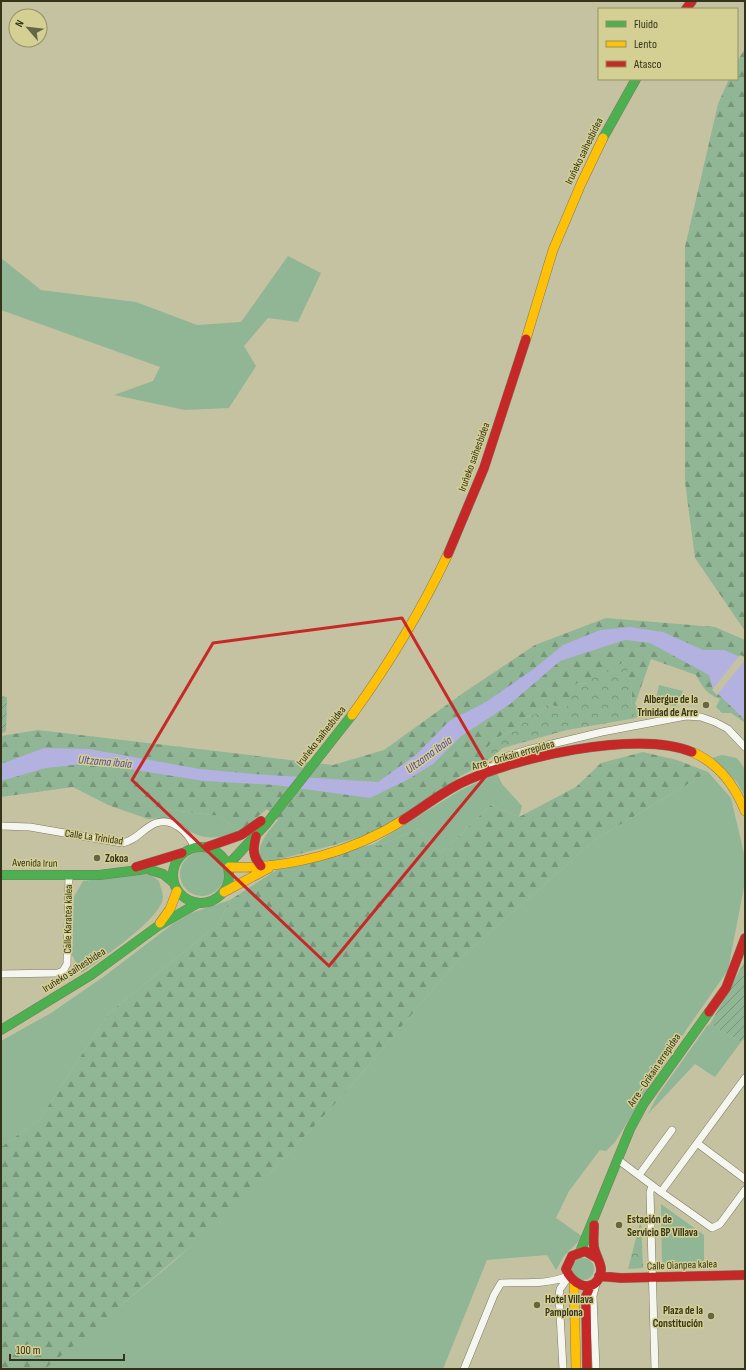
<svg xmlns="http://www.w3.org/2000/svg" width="746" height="1370" font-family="'Sofia Sans Condensed',sans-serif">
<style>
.grass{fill:#90b695}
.forest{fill:url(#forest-firs)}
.park{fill:url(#park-crowns)}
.garden{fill:url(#garden-furrows)}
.water{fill:#b3b1df}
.pier{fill:#c5c2a1}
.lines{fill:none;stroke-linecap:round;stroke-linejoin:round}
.street-casing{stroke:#7c7a60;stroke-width:8}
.fast-casing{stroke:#7c7a60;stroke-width:10}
.slow-casing{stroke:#7c7a60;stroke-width:10}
.jam-casing{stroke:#7c7a60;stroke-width:10}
.street{stroke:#f6f6f1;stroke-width:7}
.fast{stroke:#4caf50;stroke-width:9}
.slow{stroke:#ffc107;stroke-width:9}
.jam{stroke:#c62828;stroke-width:9}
.marked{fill:none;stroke:#c62927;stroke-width:3;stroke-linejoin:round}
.poi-dot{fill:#676549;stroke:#d4cf92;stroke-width:1.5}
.labels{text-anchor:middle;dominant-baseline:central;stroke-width:3;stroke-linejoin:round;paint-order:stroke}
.street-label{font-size:11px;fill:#35331a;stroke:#d4cf92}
.poi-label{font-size:11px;font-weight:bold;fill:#35331a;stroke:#d4cf92;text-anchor:start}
.water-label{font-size:12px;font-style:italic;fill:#5148a3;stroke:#d4cf92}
</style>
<defs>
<pattern id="forest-firs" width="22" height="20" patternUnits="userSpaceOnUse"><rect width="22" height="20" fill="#90b695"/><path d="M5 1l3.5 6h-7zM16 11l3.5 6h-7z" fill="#769579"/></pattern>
<pattern id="park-crowns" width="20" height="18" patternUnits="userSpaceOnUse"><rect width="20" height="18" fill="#90b695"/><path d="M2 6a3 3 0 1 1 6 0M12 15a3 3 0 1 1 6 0" fill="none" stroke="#769579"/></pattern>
<pattern id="garden-furrows" width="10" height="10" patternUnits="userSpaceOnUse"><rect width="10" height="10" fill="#90b695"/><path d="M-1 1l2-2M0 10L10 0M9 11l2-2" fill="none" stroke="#769579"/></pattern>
</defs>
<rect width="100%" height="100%" fill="#c5c2a1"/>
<path class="grass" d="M288,256L321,273L298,322L268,318L244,346L256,366L229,408L185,410L114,395L153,381L160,367L1,310V258L41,290L136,302L197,325L241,322Z
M659,685L683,691L676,706L655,703Z
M722,755L737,758L745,769V797L737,782L712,758Z
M708,772L731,798L745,858V882L728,970L680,1039L615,1142L606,1151L600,1150L569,1191L556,1218L583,1237L564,1256L556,1270L547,1255L487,1260L443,1369H45L172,1263L272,1171L346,1092L457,961L596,839Z
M497,773L502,784L522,806L519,817L491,805L441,853L418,829L378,846L374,844L459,791Z
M163,809L220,816L239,832C224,837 208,841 193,833C179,825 182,819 163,818Z
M180 874a22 22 0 1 1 44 0a22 22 0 1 1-44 0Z
M131,875H151L159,881C160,886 163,892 163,897C162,919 100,959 82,973L72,955L74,897L83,881Z
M230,900L218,924L109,1013L39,1120L1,1147V1041L51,1013L106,975L174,923L191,913Z
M710,1024L741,1042L715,1077L695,1064L648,1114L658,1095L707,1026Z
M661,1204L704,1235V1265H662Z
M572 1269a11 11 0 1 1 22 0a11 11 0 1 1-22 0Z"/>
<path class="forest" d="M745,48V631L695,558L685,482V247L718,104L729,79H737V62Z
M606,618L715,627L745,640V723L731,713H722L716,707L720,699C707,695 702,686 696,675L651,659L635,704L642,713L636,718L631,709L632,688L624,662L587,684L578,683L569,705L563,708L547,704L540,713L528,716L516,729L496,738L485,750L480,766L459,777L401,818L375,832L334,845L264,863L259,858C258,842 269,831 278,820L267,809L239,832L220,816L163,809V818L148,819L108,805L73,787L1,797V736L38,730L333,765L384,750L466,691L535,645Z
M643,752L677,760L708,772L596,839L457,961L346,1092L272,1171L207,1232L83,1338L45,1369H1V1147L39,1120L109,1013L218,924L230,900L278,869L374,844L378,846L418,829L441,853L491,805L519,817L576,787L601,763Z"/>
<path class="park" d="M625,662L632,688L631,709L636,718L567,730L503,748L480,766L485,750L496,738L516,729L528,716L540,713L547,704L563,708L569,705L570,687L578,683L587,684L597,675Z
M641,1219L643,1268L628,1269Z"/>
<path class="garden" d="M1,696L7,697L6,731L1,734Z
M745,961V1038L741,1042L710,1024Z"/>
<path class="water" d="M630,627L663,632L703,650H724L745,659V720L713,689L709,675L650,643L625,640L560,661L510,704L460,737L433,764L407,780L370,798L275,785L204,781L91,763L46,768L1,781V764L44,748L89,749L200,769L254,774L378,782L417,754L449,721L486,702L535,668L563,645L600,630Z"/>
<path class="pier" d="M740,655L745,657V660L717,695L712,690Z"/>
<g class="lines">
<g class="street-casing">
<path id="street" d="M482,772L505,757L527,750L602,732L686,716L701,717L715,722L728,729L745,747
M1,826L30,827L122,843C136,841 143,828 156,823C173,817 189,833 194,847
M1,974L58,973L63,971L67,964L69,876
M697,1143L745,1179
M617,1159L661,1192L712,1228L720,1224L745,1190
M639,1175L672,1130
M652,1186L650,1192L655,1369
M661,1192L745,1078
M464,1369L494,1295L501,1283C522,1282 548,1285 567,1276
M563,1369L559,1296L560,1289L568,1278
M596,1369L593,1296L597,1280"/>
</g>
<g class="fast-casing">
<path id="fast" d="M603,138L636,79
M173 875a28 28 0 1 1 56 0a28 28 0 1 1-56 0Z
M228,865L267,823L352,715
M1,875H99L147,869L163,874L174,883
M1,1030L91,975L158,926L198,903
M580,1252L630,1129L644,1103L709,1012"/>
</g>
<g class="slow-casing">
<path id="slow" d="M526,339L553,250L581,184L603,138
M352,715C389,664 421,611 448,554
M692,752C718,763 735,786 745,811
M229,867C288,869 353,852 403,820
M224,892L269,868
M160,923L170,909L177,891
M574,1284L576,1369"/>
</g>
<g class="jam-casing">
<path id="jam" d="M686,9L692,1
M448,554L484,468L526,339
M403,820C422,808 440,794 459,784C512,758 637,729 692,752
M256,836C253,848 252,856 261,866
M207,847L241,835L261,821
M136,867L182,853
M709,1012L726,988L745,938
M594,1225C594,1232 593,1240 594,1247C596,1258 605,1267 599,1278C590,1295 570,1282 566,1269L572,1256L585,1251L597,1258
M599,1276L621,1278L745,1275
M587,1369L586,1296L591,1285"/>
</g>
<use href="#street" class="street"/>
<use href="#fast" class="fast"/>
<use href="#slow" class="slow"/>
<use href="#jam" class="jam"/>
</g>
<path class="marked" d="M402,618L490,771L329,966L132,780L213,643Z"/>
<g class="poi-dot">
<circle cx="706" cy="705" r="4"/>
<circle cx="97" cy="858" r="4"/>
<circle cx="619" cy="1225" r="4"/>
<circle cx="537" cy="1305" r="4"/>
<circle cx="711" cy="1316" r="4"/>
</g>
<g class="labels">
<g class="street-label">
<text transform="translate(584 151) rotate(-64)">Iruñeko saihesbidea</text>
<text transform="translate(474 457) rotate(-70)">Iruñeko saihesbidea</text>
<text transform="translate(321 736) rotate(-52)">Iruñeko saihesbidea</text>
<text transform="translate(513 755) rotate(-16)">Arre - Orikain errepidea</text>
<text transform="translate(94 837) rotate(8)">Calle La Trinidad</text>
<text transform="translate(35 863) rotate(1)">Avenida Irun</text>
<text transform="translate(68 919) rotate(-89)">Calle Karatea kalea</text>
<text transform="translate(74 970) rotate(-33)">Iruñeko saihesbidea</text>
<text transform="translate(654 1070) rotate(-56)">Arre - Orikain errepidea</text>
<text transform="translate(682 1265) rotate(-2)">Calle Oianpea kalea</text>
</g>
<g class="poi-label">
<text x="698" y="699" text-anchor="end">Albergue de la<tspan x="698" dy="13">Trinidad de Arre</tspan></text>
<text x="105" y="858">Zokoa</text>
<text x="627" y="1219">Estación de<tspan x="627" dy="13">Servicio BP Villava</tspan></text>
<text x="545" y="1299">Hotel Villava<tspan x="545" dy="13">Pamplona</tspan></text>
<text x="703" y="1310" text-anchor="end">Plaza de la<tspan x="703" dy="13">Constitución</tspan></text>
</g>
<g class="water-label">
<text transform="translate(429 755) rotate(-36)">Ultzama ibaia</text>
<text transform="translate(105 762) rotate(5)">Ultzama ibaia</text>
</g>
</g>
<rect width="746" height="1370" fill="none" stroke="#35331a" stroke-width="4"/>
<rect x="598" y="8" width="140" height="72" fill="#d4cf92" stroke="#949162"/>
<rect x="606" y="21" width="20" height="6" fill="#4caf50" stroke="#949162"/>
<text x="634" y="28" font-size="12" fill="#35331a">Fluido</text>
<rect x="606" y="41" width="20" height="6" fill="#ffc107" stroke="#949162"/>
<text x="634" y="48" font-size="12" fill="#35331a">Lento</text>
<rect x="606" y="61" width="20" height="6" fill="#c62828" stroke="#949162"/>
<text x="634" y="68" font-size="12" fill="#35331a">Atasco</text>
<g transform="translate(28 28) rotate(298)"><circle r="19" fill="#d4cf92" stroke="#949162"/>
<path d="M0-3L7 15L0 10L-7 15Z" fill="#676549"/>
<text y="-6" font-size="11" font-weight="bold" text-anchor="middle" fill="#35331a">N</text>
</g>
<path d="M10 1354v6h114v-6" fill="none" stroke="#35331a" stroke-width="2"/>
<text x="16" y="1354" font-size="12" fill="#35331a" stroke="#d4cf92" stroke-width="3" paint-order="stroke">100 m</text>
</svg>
